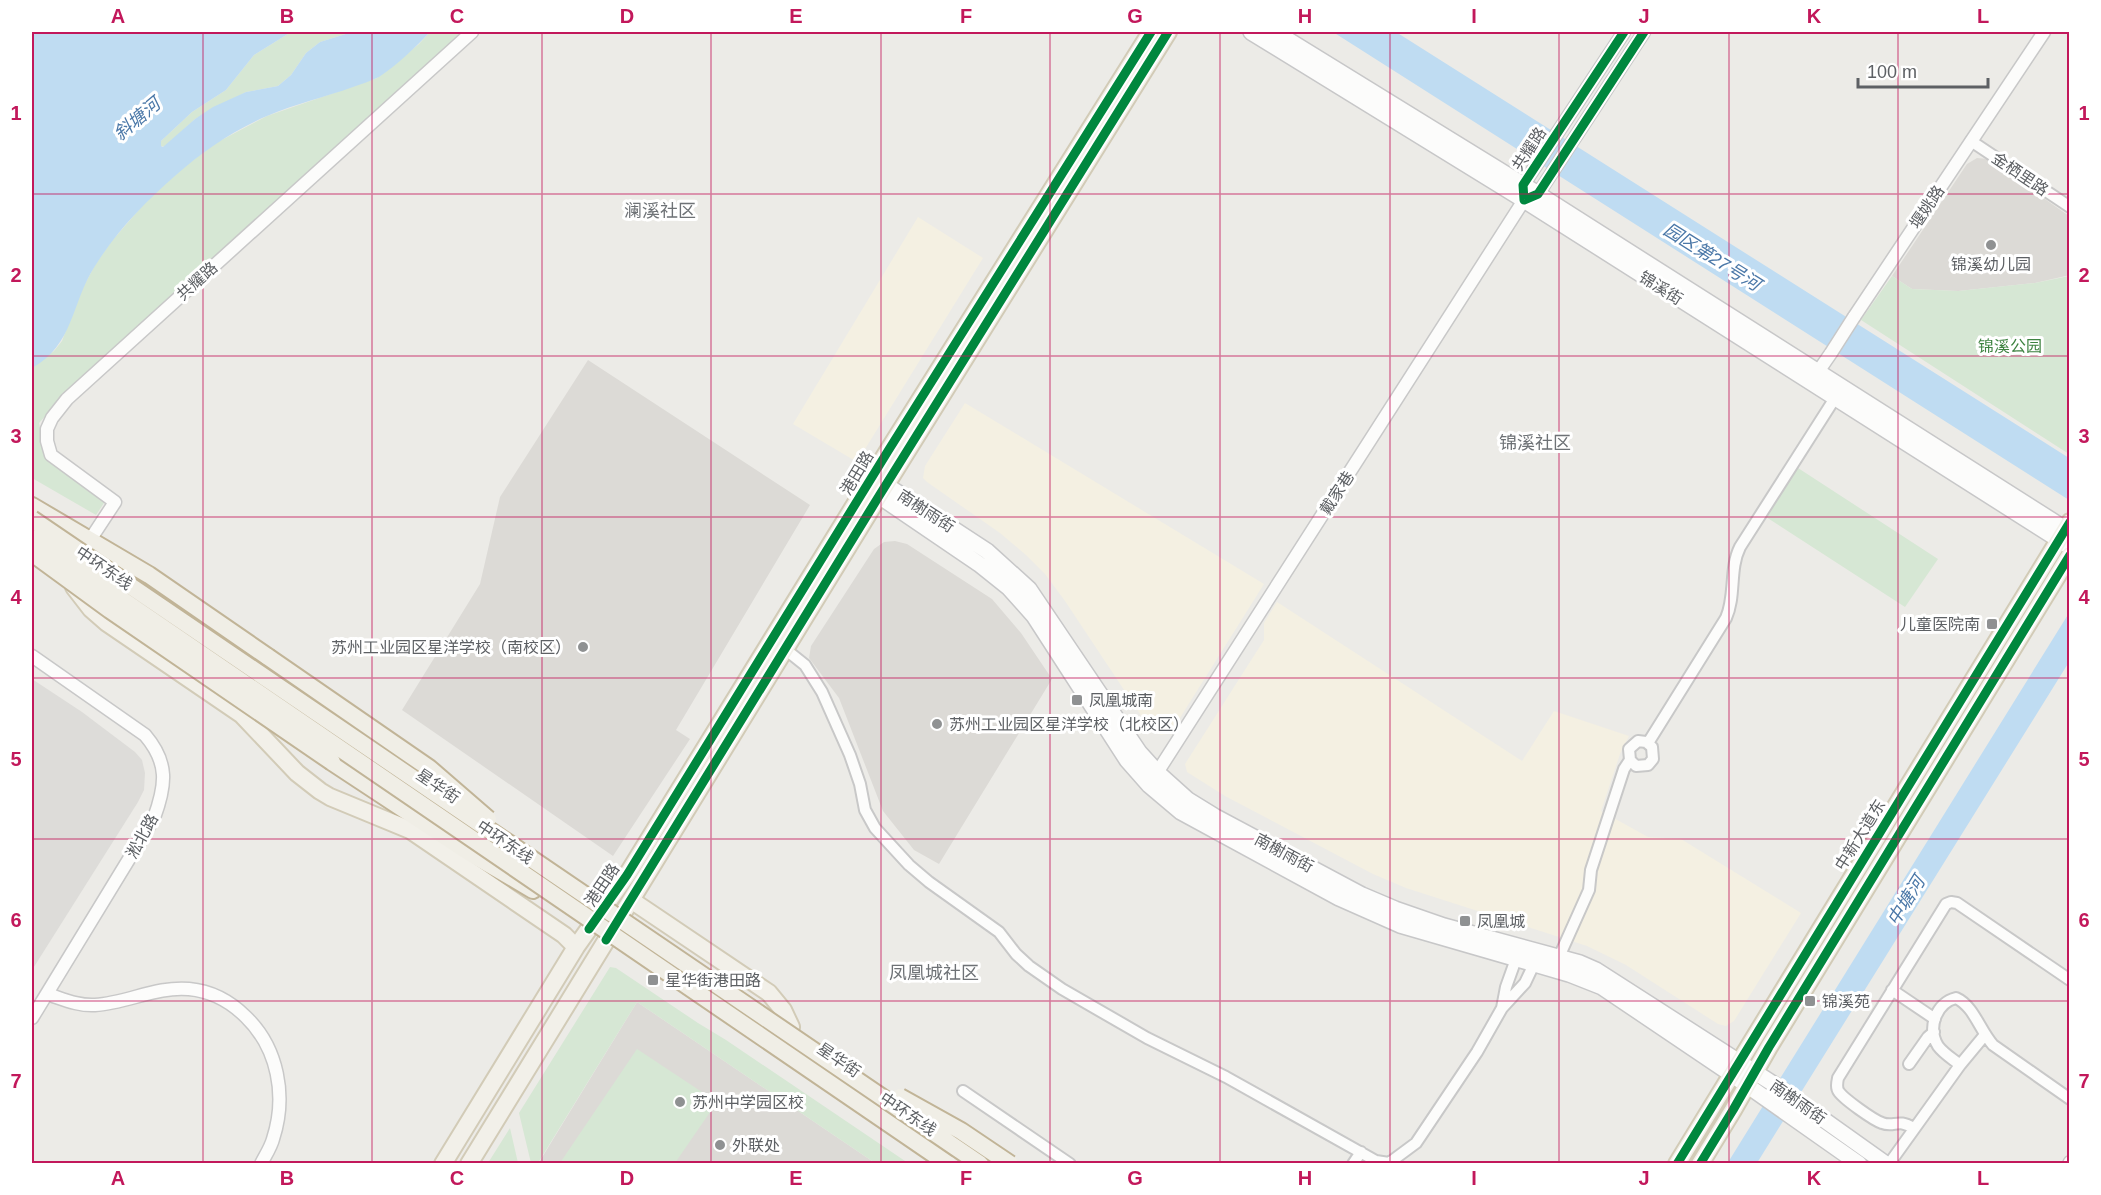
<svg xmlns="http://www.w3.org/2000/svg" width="2101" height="1195" font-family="Helvetica,'Noto Sans SC',sans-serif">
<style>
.commercial{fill:#f4f0e2}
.industrial{fill:#dddcd9}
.education{fill:#dcdad6}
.green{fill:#d6e7d4}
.water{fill:#bfdcf2}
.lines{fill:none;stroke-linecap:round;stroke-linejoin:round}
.minor-casing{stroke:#c8c8c8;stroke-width:14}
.tertiary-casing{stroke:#c8c8c8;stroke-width:15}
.secondary-casing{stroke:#c7c7c8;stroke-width:18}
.primary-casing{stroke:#d2cbb7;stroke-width:20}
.trunk-casing{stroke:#c1b497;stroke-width:20}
.minor{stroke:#fcfcfb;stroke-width:10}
.tertiary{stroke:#fcfcfb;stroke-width:12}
.secondary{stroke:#fcfcfb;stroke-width:15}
.primary{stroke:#f2f0e9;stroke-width:16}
.trunk{stroke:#f0eee6;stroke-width:16}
.tertiary-bridge-casing{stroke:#c8c8c8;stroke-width:15;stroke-linecap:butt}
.trunk-bridge-casing{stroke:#c1b497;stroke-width:20;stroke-linecap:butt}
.tertiary-bridge{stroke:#fcfcfb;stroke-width:12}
.trunk-bridge{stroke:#f0eee6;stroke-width:16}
.cycleway-casing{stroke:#fff;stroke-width:13}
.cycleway{stroke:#00873e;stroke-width:9}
.grid{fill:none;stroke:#c2185b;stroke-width:1.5;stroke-opacity:0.55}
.poi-dot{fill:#8f9192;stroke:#fff;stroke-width:2}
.labels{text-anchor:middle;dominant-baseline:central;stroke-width:6;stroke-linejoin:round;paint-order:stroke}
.street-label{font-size:16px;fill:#5d6064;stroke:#fff}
.poi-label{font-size:16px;fill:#5d6064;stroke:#fff;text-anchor:start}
.park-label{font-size:16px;fill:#3e8341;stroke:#fff}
.water-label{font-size:18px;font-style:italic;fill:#4b78a8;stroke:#fff}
.neighbourhood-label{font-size:18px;fill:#6e7276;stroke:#fff}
.neatline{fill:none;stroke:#c2185b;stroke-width:2}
.grid-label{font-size:20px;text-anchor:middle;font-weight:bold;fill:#c2185b}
</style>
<rect width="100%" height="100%" fill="#ecebe7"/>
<path class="commercial" d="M918,217L983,258L857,462L793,424Z
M965,403L1264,584L1173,729L1167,734L1161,735L1150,729L1065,601L1045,574L1026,555L1000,533L927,482L923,478L925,466Z
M1277,602L1522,761L1554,711L1629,736L1620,754L1601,811L1648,837L1681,839L1801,913L1734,1021L1726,1026L1718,1024L1626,965L1587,946L1406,888L1373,874L1225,796L1187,772L1185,764L1264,640V623Z"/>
<path class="industrial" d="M32,679L82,712L135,752L142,760L145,773L144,790L138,802L32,970Z"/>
<path class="education" d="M1977,158L1988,159L2069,216L2070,275L2035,283L1958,291L1912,289L1892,276L1967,164Z
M588,360L810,505L676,730L690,739L613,856L402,710L480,584L500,497Z
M895,541L907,544L992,599L1021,633L1052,679L939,864L914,850L883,811L839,698L809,658L811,646L874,549L884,542Z
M637,1002L875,1163L538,1164Z"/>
<path class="green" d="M291,32H352L320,42L306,53L291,75L278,86L246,92L195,119L165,147L161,146V141L192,112L226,90L254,55Z
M430,32H470L81,377L39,423L46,455L106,500L96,515L32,478V368L54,351L62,341L80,293L95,265L111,242L149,198L183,168L214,144L267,116L377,78L419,44Z
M2069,276V454L1861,320L1892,276L1912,289L1958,291L2035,283Z
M1798,468L1938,559L1905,607L1766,517Z
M610,967L616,968L698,1023L726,1040L908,1163H875L637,1002L538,1163H531L519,1113Z
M637,1049L717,1102L675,1163H560Z
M510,1128L518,1163H488Z"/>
<path class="water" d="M36,32H291L254,55L226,90L192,112L161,141V146L163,147L195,119L213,107L246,92L278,86L291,75L306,53L320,42L352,32H430C415,48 397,65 379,77C371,81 361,84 353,87C325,97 295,104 267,116C234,130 203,151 176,175C145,202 117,231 95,266C71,303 74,345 32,368V37Z
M1333,32H1396L2069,458V500Z
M2069,613V662L1757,1163L1727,1164Z"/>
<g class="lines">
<g class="minor-casing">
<path id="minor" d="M1971,141L2070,207
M785,649L805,665L822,692L850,755L860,784L865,810L875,828L909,865L929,882L999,932L1016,954L1029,966L1062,989L1147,1038L1226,1077L1376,1161L1389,1163L1416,1143L1477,1052L1502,1008L1525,983L1534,964
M1648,743L1726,618C1736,596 1729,569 1740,547L1835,398
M1559,957L1589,890L1591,870L1624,769L1630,760L1629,749L1638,741L1646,742L1652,747L1653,759L1648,765L1636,766L1630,760
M1892,990L1935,1019
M1502,1008L1506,987L1516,959
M1909,1064L1928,1037L1934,1032
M1960,1065C1953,1059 1944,1054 1938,1046C1927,1028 1936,1003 1956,998C1974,1006 1980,1031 1993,1045L2070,1099
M963,1091L1070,1164
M1913,1128C1898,1118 1894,1128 1882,1123C1873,1120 1844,1099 1839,1092C1836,1088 1837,1083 1838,1078L1946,904L1951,902L1957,903L2070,980
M1353,1164L1361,1152
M1889,1164L1960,1065L1984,1036"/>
</g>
<g class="tertiary-casing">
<path id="tertiary" d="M1524,193L1523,185L1624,32
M1531,197L1538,194L1644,32
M1854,317L2044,32
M1813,379L1831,353
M86,546L115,502L51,455L47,441V429L52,418L67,399L472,32
M32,656L145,735C169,763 166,785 154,818L32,1018
M1153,779L1524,200
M47,994C63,999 78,1006 95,1005C127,1003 157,986 189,989C211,991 231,1002 246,1017C278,1048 287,1096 273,1139C271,1147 265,1156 261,1164
M2069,1164L2070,1162"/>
</g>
<g class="secondary-casing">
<path id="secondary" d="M1251,32L1524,200L2070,547
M1275,32L1538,194L2070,532
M875,483L886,485L987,551L1029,589L1139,752L1158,773L1188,800L1214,816L1362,895L1395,909L1444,926L1580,963L1596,970L1775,1085L1886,1164
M873,486L879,496L979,564L1009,588L1034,616L1127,760L1149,785L1181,812L1339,898L1400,925L1569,974L1602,987L1731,1074L1859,1164"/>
</g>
<g class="primary-casing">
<path id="primary" d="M74,587L91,609L107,623L242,715L297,773L320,791L330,797L410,830L564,935L576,947
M631,900L769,993L783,1010L791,1027
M968,1145L994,1164
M443,1164L576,947L627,875L888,451L1151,32
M469,1164L879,496L1168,32
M1677,1164L2070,522
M1700,1164L1733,1110L1769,1047L2070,555"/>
</g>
<g class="trunk-casing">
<path id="trunk" d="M32,506L149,575L268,657
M332,762L470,853L533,890"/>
</g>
<use href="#minor" class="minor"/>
<use href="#tertiary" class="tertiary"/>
<use href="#secondary" class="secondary"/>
<use href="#primary" class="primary"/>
<use href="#trunk" class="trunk"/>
<g class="tertiary-bridge-casing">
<path id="tertiary-bridge" d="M1831,353L1854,317"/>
</g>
<g class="trunk-bridge-casing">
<path id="trunk-bridge" d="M32,519L980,1164
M32,538L948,1164
M32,553L110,610L332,762
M268,657L429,768L488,819
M900,1097L961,1131L1010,1164"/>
</g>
<use href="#tertiary-bridge" class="tertiary-bridge"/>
<use href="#trunk-bridge" class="trunk-bridge"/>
<g class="cycleway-casing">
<path id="cycleway" d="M1624,32L1523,185L1524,200L1538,194L1644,32
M589,929L627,875L888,451L1151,32
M606,940L879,496L1168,32
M1677,1164L2070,522
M1700,1164L1733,1110L1769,1047L2070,555"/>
</g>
<use href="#cycleway" class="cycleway"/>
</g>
<path class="grid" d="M203,32V1164M372,32V1164M542,32V1164M711,32V1164M881,32V1164M1050,32V1164M1220,32V1164M1390,32V1164M1559,32V1164M1729,32V1164M1898,32V1164M32,194H2070M32,356H2070M32,517H2070M32,678H2070M32,839H2070M32,1001H2070"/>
<g class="poi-dot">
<circle cx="1991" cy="245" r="6"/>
<rect x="1986" y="618" width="12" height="12" rx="3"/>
<circle cx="583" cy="647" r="6"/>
<rect x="1071" y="694" width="12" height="12" rx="3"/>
<circle cx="937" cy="724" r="6"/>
<rect x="1459" y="915" width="12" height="12" rx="3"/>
<rect x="647" y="974" width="12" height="12" rx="3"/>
<rect x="1804" y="995" width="12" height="12" rx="3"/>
<circle cx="680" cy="1102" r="6"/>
<circle cx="720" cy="1145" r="6"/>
</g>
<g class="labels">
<g class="street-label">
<text transform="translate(1529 149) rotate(-57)">共耀路</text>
<text transform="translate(2020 174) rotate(34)">金栖里路</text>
<text transform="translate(1927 207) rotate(-56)">堰姚路</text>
<text transform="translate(197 281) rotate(-42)">共耀路</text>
<text transform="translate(1661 288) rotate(32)">锦溪街</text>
<text transform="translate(857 473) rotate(-59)">港田路</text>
<text transform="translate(1337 493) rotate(-57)">戴家巷</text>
<text transform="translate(926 511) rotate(33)">南榭雨街</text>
<text transform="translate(104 568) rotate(34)">中环东线</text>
<text transform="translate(438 786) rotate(34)">星华街</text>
<text transform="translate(1860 835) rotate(-58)">中新大道东</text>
<text transform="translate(142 836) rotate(-61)">淞北路</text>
<text transform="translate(505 842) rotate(34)">中环东线</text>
<text transform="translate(1284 853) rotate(28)">南榭雨街</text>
<text transform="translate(602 885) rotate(-56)">港田路</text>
<text transform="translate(839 1060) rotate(34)">星华街</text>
<text transform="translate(1798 1102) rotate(35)">南榭雨街</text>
<text transform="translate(908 1114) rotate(34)">中环东线</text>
</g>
<g class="poi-label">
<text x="1991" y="264" text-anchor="middle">锦溪幼儿园</text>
<text x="1980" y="624" text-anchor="end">儿童医院南</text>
<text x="571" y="647" text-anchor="end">苏州工业园区星洋学校（南校区）</text>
<text x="1089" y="700">凤凰城南</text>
<text x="949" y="724">苏州工业园区星洋学校（北校区）</text>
<text x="1477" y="921">凤凰城</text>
<text x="665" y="980">星华街港田路</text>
<text x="1822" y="1001">锦溪苑</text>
<text x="692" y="1102">苏州中学园区校</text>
<text x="732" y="1145">外联处</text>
</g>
<g class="park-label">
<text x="2010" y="346">锦溪公园</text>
</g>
<g class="water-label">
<text transform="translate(137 119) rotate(-40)">斜塘河</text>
<text transform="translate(1712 257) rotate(32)">园区第27号河</text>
<text transform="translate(1906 901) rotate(-58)">中塘河</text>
</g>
<g class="neighbourhood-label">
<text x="660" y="211">澜溪社区</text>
<text x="1535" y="443">锦溪社区</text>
<text x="934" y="973">凤凰城社区</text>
</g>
</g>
<rect width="2101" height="1195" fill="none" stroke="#ffffff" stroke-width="66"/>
<path d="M1858 78v9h130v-9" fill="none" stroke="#5d6064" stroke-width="3"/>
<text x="1867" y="78" font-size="18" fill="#5d6064" stroke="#ffffff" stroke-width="4.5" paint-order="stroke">100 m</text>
<rect x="33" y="33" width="2035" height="1129" class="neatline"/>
<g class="grid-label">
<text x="118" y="23">A</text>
<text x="287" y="23">B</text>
<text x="457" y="23">C</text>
<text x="627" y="23">D</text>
<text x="796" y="23">E</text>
<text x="966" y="23">F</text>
<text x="1135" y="23">G</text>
<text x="1305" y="23">H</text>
<text x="1474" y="23">I</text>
<text x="1644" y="23">J</text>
<text x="1814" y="23">K</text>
<text x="1983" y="23">L</text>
<text x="16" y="120">1</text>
<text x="2084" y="120">1</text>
<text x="16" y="282">2</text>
<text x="2084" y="282">2</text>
<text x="16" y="443">3</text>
<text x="2084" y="443">3</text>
<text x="16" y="604">4</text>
<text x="2084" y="604">4</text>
<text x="16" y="766">5</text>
<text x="2084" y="766">5</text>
<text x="16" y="927">6</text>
<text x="2084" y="927">6</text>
<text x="16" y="1088">7</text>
<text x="2084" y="1088">7</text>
<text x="118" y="1185">A</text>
<text x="287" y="1185">B</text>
<text x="457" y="1185">C</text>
<text x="627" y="1185">D</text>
<text x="796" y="1185">E</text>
<text x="966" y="1185">F</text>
<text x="1135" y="1185">G</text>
<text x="1305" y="1185">H</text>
<text x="1474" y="1185">I</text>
<text x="1644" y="1185">J</text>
<text x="1814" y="1185">K</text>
<text x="1983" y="1185">L</text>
</g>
</svg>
